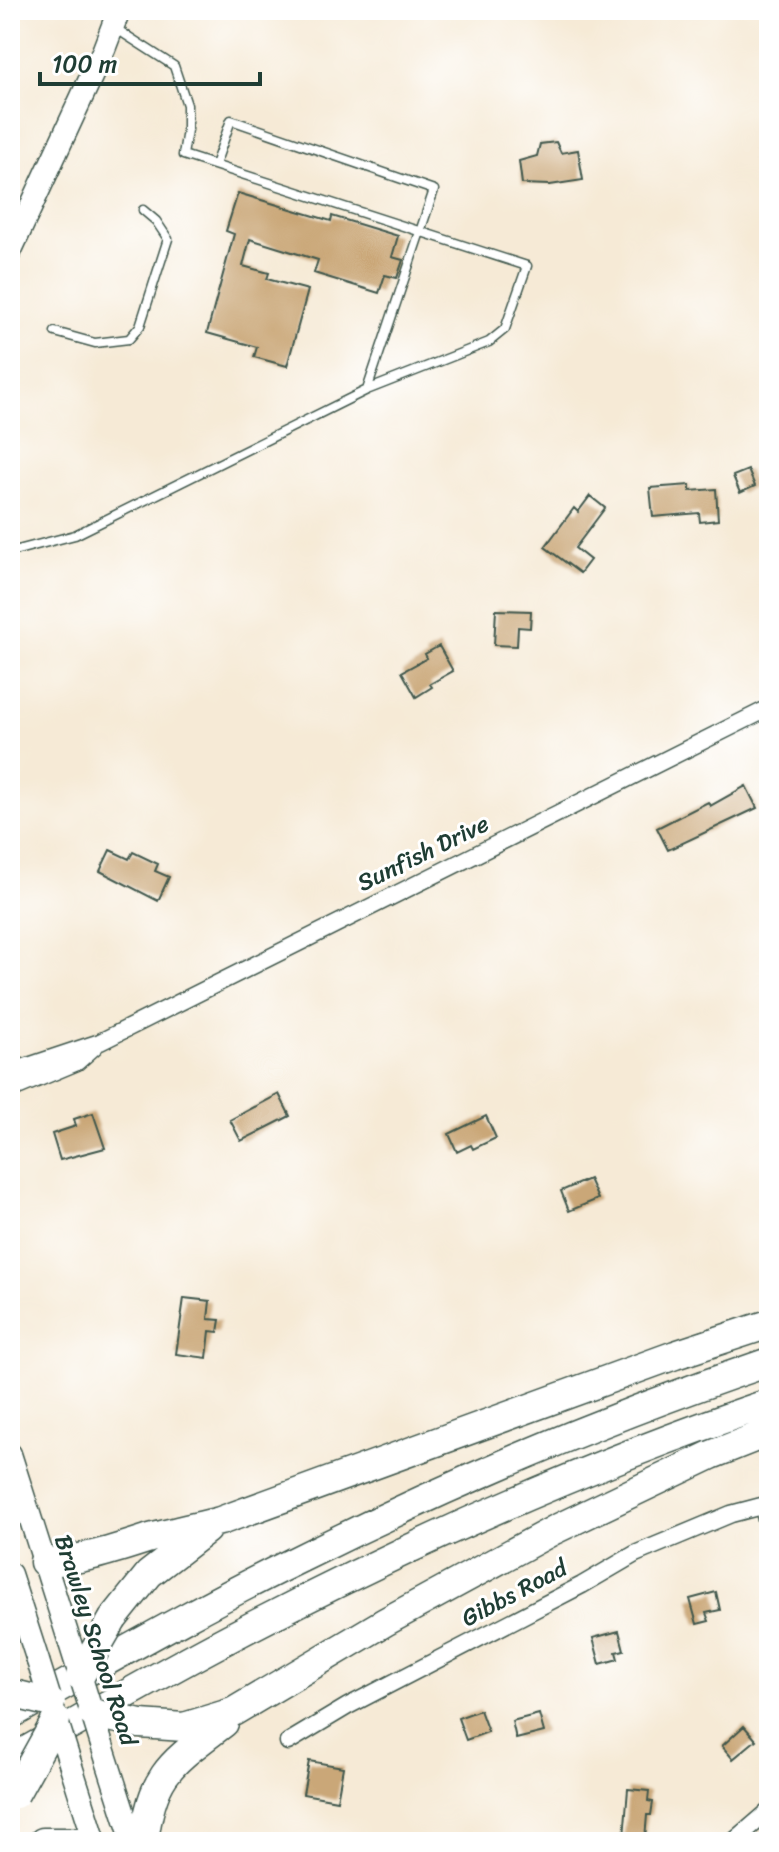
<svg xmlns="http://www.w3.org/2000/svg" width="779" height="1852" font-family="Sriracha,sans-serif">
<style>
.building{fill:#caa778}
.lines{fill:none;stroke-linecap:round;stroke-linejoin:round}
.service-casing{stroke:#3f574c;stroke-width:11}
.minor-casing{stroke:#3f574c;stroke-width:19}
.secondary-casing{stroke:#3f574c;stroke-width:25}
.motorway-casing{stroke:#3f574c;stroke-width:31}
.service{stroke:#fff;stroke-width:8}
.minor{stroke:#fff;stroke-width:16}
.secondary{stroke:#fff;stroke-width:22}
.motorway{stroke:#fff;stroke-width:28}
.secondary-bridge-casing{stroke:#3f574c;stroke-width:25;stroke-linecap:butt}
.motorway-bridge-casing{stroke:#3f574c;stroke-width:31;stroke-linecap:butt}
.secondary-bridge{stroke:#fff;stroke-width:22}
.motorway-bridge{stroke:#fff;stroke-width:28}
.labels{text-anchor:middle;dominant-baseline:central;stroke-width:6;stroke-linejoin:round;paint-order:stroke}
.street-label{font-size:24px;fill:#1f3d34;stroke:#fff}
</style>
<rect width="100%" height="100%" fill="#fff"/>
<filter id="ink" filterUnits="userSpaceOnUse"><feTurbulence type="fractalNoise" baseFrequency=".0125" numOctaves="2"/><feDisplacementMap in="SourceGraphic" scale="16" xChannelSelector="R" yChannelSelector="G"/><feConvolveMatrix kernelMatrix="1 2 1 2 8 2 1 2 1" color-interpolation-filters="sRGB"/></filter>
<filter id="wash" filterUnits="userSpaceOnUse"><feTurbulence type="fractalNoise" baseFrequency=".006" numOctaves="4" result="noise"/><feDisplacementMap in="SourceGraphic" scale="32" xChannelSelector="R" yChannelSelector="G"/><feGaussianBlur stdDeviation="1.8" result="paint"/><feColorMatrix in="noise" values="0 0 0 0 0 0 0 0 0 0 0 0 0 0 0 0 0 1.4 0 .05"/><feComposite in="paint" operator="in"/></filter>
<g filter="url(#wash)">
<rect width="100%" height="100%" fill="#f6ead6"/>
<g id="blocks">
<path class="building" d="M556,142L561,153L578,150L583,180L550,185L522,184L519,161L537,156L540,144Z
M238,193L331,221L332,216L398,236L392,257L403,260L397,278L385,275L379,293L314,273L318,260L250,239L243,266L269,273L267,279L308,290L287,366L254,357L257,347L207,333L234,234L226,231Z
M748,470L755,486L740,493L733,476Z
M690,485V491L716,489L718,520L700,522L699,513L653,517L650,488Z
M590,496L605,508L575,548L590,560L580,573L545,547L574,508L578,512Z
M496,610L531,611L530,628L518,627L517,646L494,645Z
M439,646L453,671L430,684L432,687L416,697L402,672L427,658L425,654Z
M746,786L757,808L668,850L657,828L708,802L710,806Z
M110,850L129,859L133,852L158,864L155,871L169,877L158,901L100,871Z
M279,1094L290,1116L241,1141L230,1120Z
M93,1113L105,1148L60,1160L52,1134L76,1126L74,1119Z
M486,1116L496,1138L473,1149L471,1145L457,1152L449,1134Z
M589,1179L598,1199L569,1211L561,1191Z
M184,1298L210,1301L208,1319L220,1320L218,1332L210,1331L207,1358L176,1354Z
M716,1592L720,1610L706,1613L709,1621L697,1624L690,1599Z
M619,1631L624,1650L616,1652L618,1659L600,1664L593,1638Z
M480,1710L488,1732L466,1740L458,1718Z
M539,1714L544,1732L516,1739L512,1721Z
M744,1726L756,1740L733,1759L722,1746Z
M309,1761L343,1767L337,1800L303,1794Z
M628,1789L649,1791L648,1801L653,1802L651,1815H647L645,1839L624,1837Z"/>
</g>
</g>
<g filter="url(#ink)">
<use href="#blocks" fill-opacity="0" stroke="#3f574c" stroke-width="2"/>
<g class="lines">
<g class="service-casing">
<path id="service" d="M215,165L231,120L434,190L367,390
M55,332L95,343L129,339L140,326L168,239L156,221L143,210
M10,552L75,535L367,390L489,342L505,329L527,266L183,155L187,130V105L174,66L115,28"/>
</g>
<g class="minor-casing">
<path id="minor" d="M10,1072L100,1042L769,708
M10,1090L77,1062L95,1046
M763,1506L769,1533
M288,1742L348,1706L582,1585L635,1554L731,1514L769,1504
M733,1842L769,1811"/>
</g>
<g class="secondary-casing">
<path id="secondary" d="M10,252L104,49L119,10
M10,1454L70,1643
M10,1574L38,1661
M102,1745L133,1842
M70,1763L95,1842"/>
</g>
<g class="motorway-casing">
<path id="motorway" d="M44,1562C81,1561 113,1550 147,1539C171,1532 196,1527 220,1521L675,1355L769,1324
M113,1619L149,1574L206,1530
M10,1715C104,1663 197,1609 293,1562C447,1485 606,1417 769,1362
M140,1724L184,1727L233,1712L385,1622L554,1530L711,1455L769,1432
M10,1760C86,1717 162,1673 239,1633C410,1544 587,1465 769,1403
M43,1842H81
M144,1842C152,1772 172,1763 224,1723"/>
</g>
<use href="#service" class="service"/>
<use href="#minor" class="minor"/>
<use href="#secondary" class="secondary"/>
<use href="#motorway" class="motorway"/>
<g class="secondary-bridge-casing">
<path id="secondary-bridge" d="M70,1643L102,1745
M38,1661L70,1763"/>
</g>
<g class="motorway-bridge-casing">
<path id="motorway-bridge" d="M80,1676L113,1619
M10,1693L51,1703
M92,1713L140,1724
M15,1794L56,1720"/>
</g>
<use href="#secondary-bridge" class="secondary-bridge"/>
<use href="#motorway-bridge" class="motorway-bridge"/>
</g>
</g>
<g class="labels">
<g class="street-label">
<text transform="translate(423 853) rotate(-26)">Sunfish Drive</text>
<text transform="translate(514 1593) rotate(-28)">Gibbs Road</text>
<text transform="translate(96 1640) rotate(72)">Brawley School Road</text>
</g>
</g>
<rect width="779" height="1852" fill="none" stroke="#fff" stroke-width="40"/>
<path d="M40 72v12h220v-12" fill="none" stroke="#1f3d34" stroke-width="4"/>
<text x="52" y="72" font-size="24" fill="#1f3d34" stroke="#ffffff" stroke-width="6" paint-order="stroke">100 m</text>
</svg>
